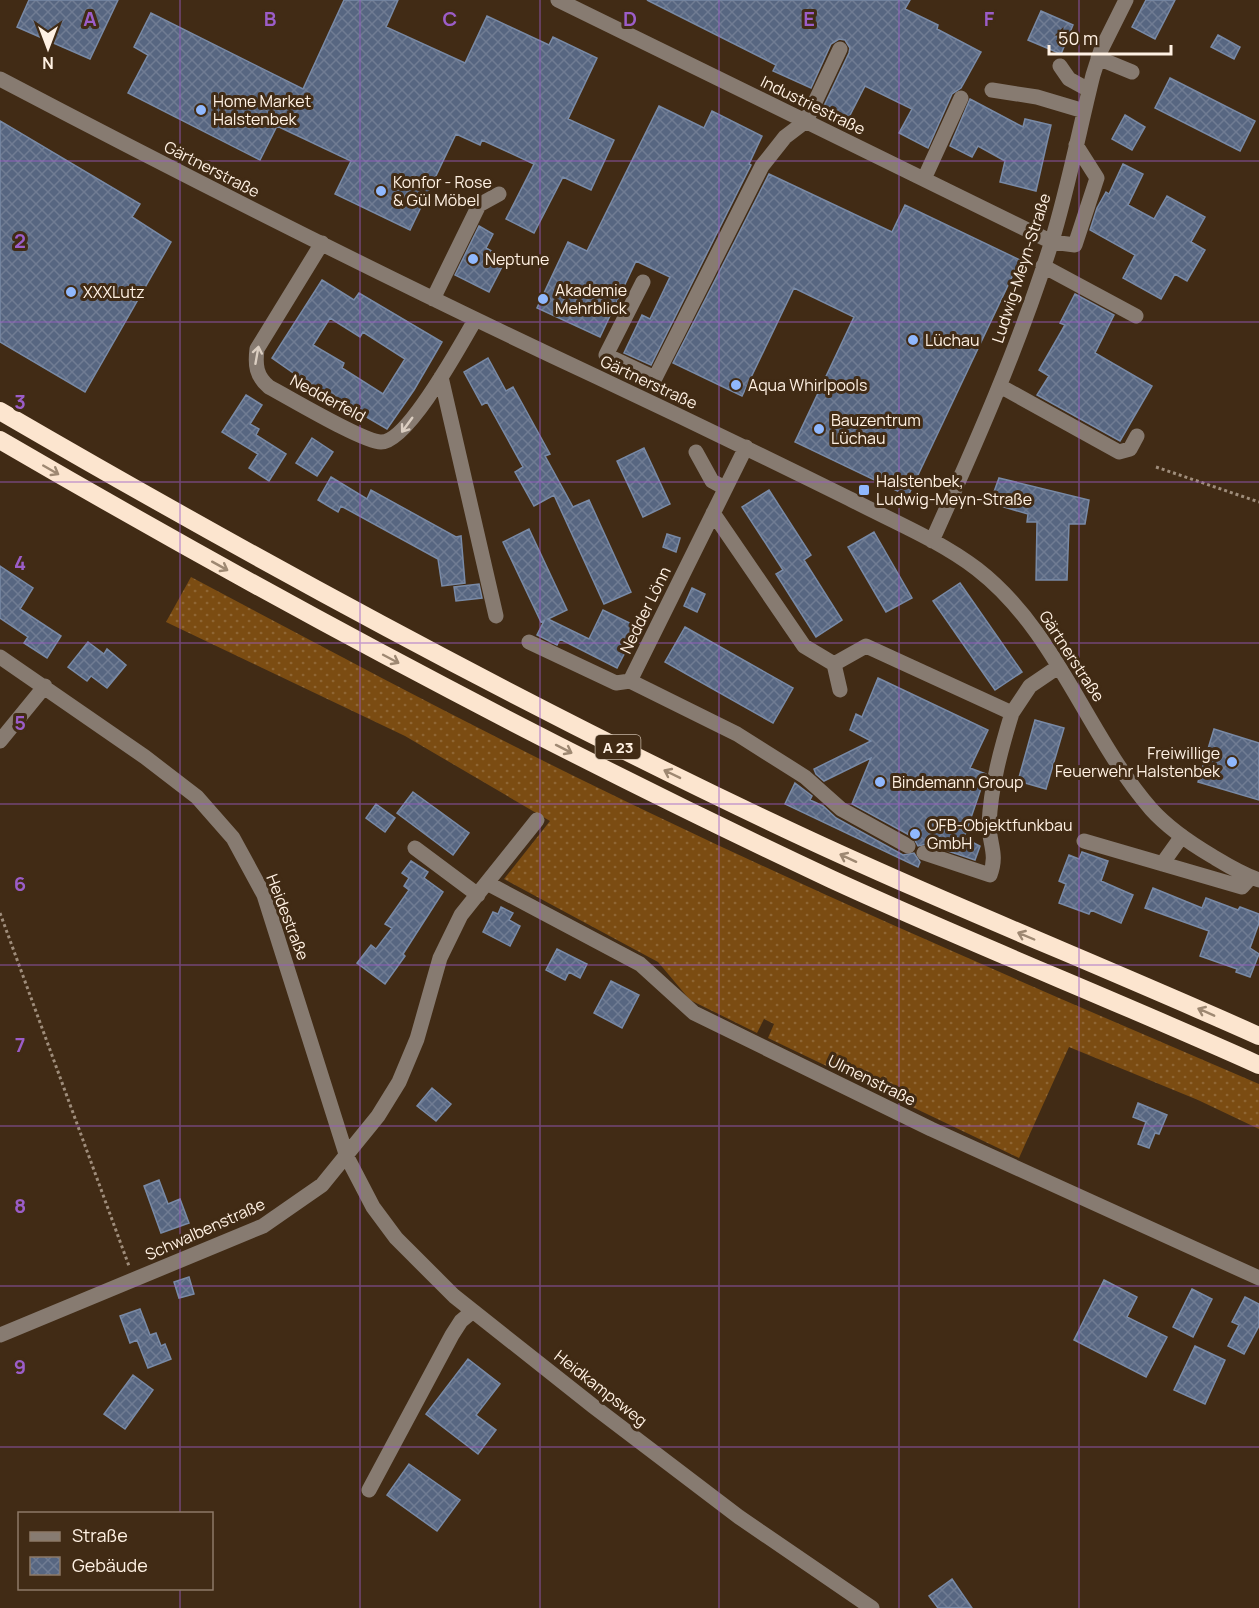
<svg xmlns="http://www.w3.org/2000/svg" width="1259" height="1608" font-family="Manrope,sans-serif">
<style>
.grass{fill:url(#grass-dots)}
.building{fill:url(#building-cross-hatch);stroke:#798aa6;stroke-width:1.5;fill-rule:evenodd}
.lines{fill:none;stroke-linecap:round;stroke-linejoin:round}
.path{stroke:#9f8d7b;stroke-width:3;stroke-dasharray:3 3;stroke-linecap:butt}
.minor{stroke:#877b71;stroke-width:15}
.highway{stroke:#fce5cf;stroke-width:18}
.oneway{stroke:#dbcec1}
.oneway2{stroke:#9e8872}
.grid{fill:none;stroke:#9c5dc8;stroke-width:1.5;stroke-opacity:0.55}
.poi-dot{fill:#90b8fd;stroke:#412b15;stroke-width:2}
.labels{text-anchor:middle;dominant-baseline:central;stroke-width:6;stroke-linejoin:round;paint-order:stroke}
.shield{fill:#412b15;stroke:#c6b6a5;stroke-width:1.5}
.shield-label{font-size:15px;font-weight:bold;fill:#fff1e3}
.poi-label{font-size:16px;fill:#fff1e3;stroke:#412b15;text-anchor:start}
.street-label{font-size:16px;fill:#fff1e3;stroke:#412b15}
.grid-label{font-size:20px;text-anchor:middle;font-weight:bold;fill:#9c5dc8;stroke:#412b15;stroke-width:6;stroke-linejoin:round;paint-order:stroke}
</style>
<defs>
<pattern id="grass-dots" width="8" height="8" patternUnits="userSpaceOnUse" patternTransform="scale(1.5)"><rect width="8" height="8" fill="#7b4c12"/><path d="M2 2h.1M6 6h.1" fill="none" stroke="#8f6634" stroke-width="1.8" stroke-linecap="round"/></pattern>
<pattern id="building-cross-hatch" width="8" height="8" patternUnits="userSpaceOnUse" patternTransform="scale(1.5)"><rect width="8" height="8" fill="#576681"/><path d="M0 0l8 8M0 8l8-8" fill="none" stroke="#707c93"/></pattern>
</defs>
<rect width="100%" height="100%" fill="#412b15"/>
<path class="grass" d="M191,577C349,661 506,745 667,821C862,914 1061,999 1259,1084V1129L1198,1100L1069,1047L1019,1158L768,1038L774,1024L764,1019L757,1033L690,1000L658,962L504,879L550,821L405,736L166,622Z"/>
<path class="building" d="M29,0H118L90,59L17,27Z
M344,0H398L386,27L465,63L487,16L549,45L553,37L597,58L568,119L614,140L591,190L563,177L534,233L506,219L534,164L482,140L480,145L456,134L410,230L335,194L351,161L277,126L260,160L128,93L148,55L134,47L151,13L303,89Z
M647,0H910L905,9L938,25L937,29L981,52L961,88L952,94L928,148L899,133L912,109L865,86L847,121L823,108L849,53L850,48L845,40L839,39L831,44L811,88L773,71L776,65Z
M1146,0H1175L1155,39L1132,27Z
M1041,11L1073,25L1061,54L1028,40Z
M1218,35L1240,47L1234,59L1211,47Z
M1170,78L1255,121L1240,151L1155,108Z
M970,99L1023,127L1025,119L1051,125L1036,191L1000,182L1005,161L978,146L972,157L950,146Z
M659,106L704,128L712,111L762,136L749,164L751,165L651,365L624,353L642,315L650,319L670,277L636,261L600,337L537,308L568,242L587,251Z
M1125,115L1145,127L1132,150L1112,139Z
M0,121L140,204L132,217L171,242L85,392L0,342Z
M1123,164L1143,174L1128,205L1154,219L1167,196L1205,217L1191,242L1205,250L1187,281L1175,274L1161,299L1123,278L1135,255L1090,230L1097,208L1106,192L1109,194Z
M769,174L892,232L905,205L1020,260L908,496L795,442L854,317L794,288L742,396L673,363Z
M479,226L493,234L486,248L506,259L489,292L455,275Z
M322,280L354,300L359,293L442,342L414,390L387,429L305,381L272,358ZM330,318L360,337L363,332L405,359L383,394L342,368L344,363L313,345Z
M1075,294L1114,315L1095,353L1152,386L1120,441L1037,395L1049,376L1039,370L1065,325L1060,323Z
M488,358L506,391L513,387L550,454L545,456L573,507L589,500L631,592L604,604L554,495L534,506L515,472L523,467L487,402L482,405L464,372Z
M246,395L262,405L250,424L259,429L256,435L286,454L269,481L249,468L258,454L222,432Z
M312,438L333,452L317,476L296,463Z
M644,448L670,504L643,517L617,461Z
M331,477L367,499L371,490L456,537L461,536L465,583L442,586L438,559L341,506L338,512L318,500Z
M999,478L1089,500L1085,524H1069L1067,580H1036L1037,522H1027L1028,514L990,503Z
M769,490L811,555L804,560L842,620L816,637L776,574L783,570L742,507Z
M529,529L567,610L548,619L589,639L603,610L638,627L617,668L560,639L557,645L537,635L544,621L541,622L503,542Z
M874,532L912,598L886,612L848,547Z
M667,534L680,538L676,552L663,547Z
M0,566L33,588L20,609L61,636L47,658L24,643L28,637L0,618Z
M960,583L1022,672L995,690L933,601Z
M479,584L482,598L456,601L454,587Z
M692,588L705,594L697,612L684,606Z
M685,627L793,688L773,723L665,662Z
M88,642L104,654L107,649L126,665L107,688L91,676L87,681L68,667Z
M878,678L988,730L970,768L986,774L964,838L980,846L975,860L927,844L918,846L913,837L852,804L871,758L824,781L816,774L814,769L871,741L850,730L856,714L862,717Z
M1035,720L1064,728L1046,789L1018,781Z
M1214,729L1259,743V800L1198,782Z
M795,783L812,796L810,800L823,806L836,818L903,855L914,853L920,862L918,867L785,804Z
M413,792L469,833L453,855L397,813Z
M376,804L395,818L385,832L366,818Z
M1082,852L1108,861L1101,881L1133,895L1121,923L1091,910L1089,914L1059,903L1066,884L1059,881L1069,855L1079,859Z
M411,861L428,872L424,878L443,892L403,954L405,956L385,984L357,963L371,945L376,949L392,928L385,924L409,890L404,886L409,878L402,873Z
M1153,888L1202,908L1206,898L1238,910L1240,907L1259,914V923L1250,948L1259,954L1250,977L1236,972L1237,969L1200,956L1209,931L1145,908Z
M501,907L513,913L509,920L520,926L510,946L483,932L493,912L498,914Z
M557,949L587,964L580,978L569,972L565,980L546,970Z
M611,981L639,995L622,1028L594,1013Z
M432,1088L451,1104L436,1121L417,1106Z
M1138,1103L1167,1115L1159,1134L1155,1133L1149,1148L1138,1144L1146,1122L1133,1117Z
M159,1180L168,1204L180,1199L189,1223L161,1233L144,1186Z
M189,1277L194,1294L179,1298L174,1282Z
M1104,1280L1137,1297L1127,1317L1167,1337L1146,1377L1074,1340Z
M1192,1289L1212,1299L1193,1337L1173,1327Z
M1245,1297L1259,1304V1326L1244,1354L1228,1346L1239,1325L1232,1322Z
M140,1309L150,1335L156,1333L161,1346L165,1344L171,1359L148,1368L137,1340L130,1343L120,1316Z
M1195,1346L1225,1360L1205,1404L1174,1390Z
M468,1359L500,1384L476,1415L496,1430L478,1454L426,1414Z
M133,1375L153,1390L125,1429L104,1414Z
M409,1464L460,1500L437,1531L387,1495Z
M952,1579L972,1608H938L929,1596Z"/>
<g class="lines">
<path class="path" d="M1156,467L1259,502
M0,913L129,1266"/>
<path class="minor" d="M558,0L1052,242L1075,245L1097,178L1076,145
M1098,58L1132,72
M1060,66L1069,79L1089,90
M0,79C196,182 394,282 595,376C680,416 765,457 850,499C892,521 939,540 977,569C1057,631 1086,734 1151,809C1168,828 1190,843 1212,856C1227,865 1241,874 1259,880
M992,90L1037,97L1084,111
M924,179L961,98
M322,243L257,349C255,365 256,376 269,387C290,398 363,442 381,442C408,442 461,344 475,320
M1043,266L1136,316
M643,282L606,355L655,378L762,166L785,137L806,121L840,49
M433,299L479,205L499,194
M441,377L496,616
M1000,386L1119,452L1130,449L1137,436
M746,447L630,681L737,734L805,777L841,809L908,846
M696,452L712,481L725,488
M713,513L804,646L834,664
M932,541C976,443 1019,346 1051,244C1068,189 1079,131 1093,75L1101,50L1126,0
M529,642L616,683L630,681
M0,657L145,757L197,797L233,838L264,895L347,1157L373,1207L396,1238L454,1296L593,1406L739,1517L872,1608
M840,690L834,664L866,646L1012,713L1030,686L1058,667
M0,741L45,686
M1084,841L1242,887L1251,877
M415,848L478,895
M924,853L990,875C998,854 989,844 989,824C991,785 1001,749 1012,713
M1162,864L1182,836
M487,883L640,964L694,1013L931,1129L1259,1278
M0,1335L263,1226L322,1185L378,1116L399,1082L417,1039L440,958L461,915L537,820
M369,1490L452,1335L461,1321L473,1311"/>
<path class="highway" d="M0,411C253,558 509,698 773,823C933,899 1098,964 1259,1036
M0,440C271,598 547,746 831,879C972,944 1117,1001 1259,1065"/>
</g>
<defs><path id="oneway-shaft" d="M-6 0H5M1.5-3L5.5 0L1.5 3" fill="none" stroke-width="1.6" stroke-linecap="round" stroke-linejoin="round" transform="scale(1.5)"/></defs>
<g class="oneway">
<use href="#oneway-shaft" transform="translate(257 355) rotate(-80)"/>
<use href="#oneway-shaft" transform="translate(407 425) rotate(126)"/>
</g>
<g class="oneway2">
<use href="#oneway-shaft" transform="translate(51 470) rotate(30)"/>
<use href="#oneway-shaft" transform="translate(220 566) rotate(29)"/>
<use href="#oneway-shaft" transform="translate(391 659) rotate(28)"/>
<use href="#oneway-shaft" transform="translate(564 749) rotate(27)"/>
<use href="#oneway-shaft" transform="translate(672 774) rotate(-154)"/>
<use href="#oneway-shaft" transform="translate(848 858) rotate(-155)"/>
<use href="#oneway-shaft" transform="translate(1026 936) rotate(-157)"/>
<use href="#oneway-shaft" transform="translate(1206 1012) rotate(-156)"/>
</g>
<path class="grid" d="M180,0V1514M360,0V1608M540,0V1608M719,0V1608M899,0V1608M1079,0V1608M0,161H1259M0,322H1259M0,482H1259M0,643H1259M0,804H1259M0,965H1259M0,1126H1259M0,1286H1259M0,1447H1259M180,1588V1608"/>
<g class="poi-dot">
<circle cx="201" cy="110" r="6"/>
<circle cx="381" cy="191" r="6"/>
<circle cx="473" cy="259" r="6"/>
<circle cx="71" cy="292" r="6"/>
<circle cx="543" cy="299" r="6"/>
<circle cx="913" cy="340" r="6"/>
<circle cx="736" cy="385" r="6"/>
<circle cx="819" cy="429" r="6"/>
<rect x="858" y="484" width="12" height="12" rx="3"/>
<circle cx="1232" cy="762" r="6"/>
<circle cx="880" cy="782" r="6"/>
<circle cx="915" cy="834" r="6"/>
</g>
<g class="labels">
<rect class="shield" x="595.5" y="735" width="45" height="24" rx="4.5"/>
<g class="shield-label">
<text x="618" y="747">A 23</text>
</g>
<g class="poi-label">
<text x="213" y="101">Home Market<tspan x="213" dy="18">Halstenbek</tspan></text>
<text x="393" y="182">Konfor - Rose<tspan x="393" dy="18">&amp; Gül Möbel</tspan></text>
<text x="485" y="259">Neptune</text>
<text x="555" y="290">Akademie<tspan x="555" dy="18">Mehrblick</tspan></text>
<text x="83" y="292">XXXLutz</text>
<text x="925" y="340">Lüchau</text>
<text x="748" y="385">Aqua Whirlpools</text>
<text x="831" y="420">Bauzentrum<tspan x="831" dy="18">Lüchau</tspan></text>
<text x="876" y="481">Halstenbek,<tspan x="876" dy="18">Ludwig-Meyn-Straße</tspan></text>
<text x="1220" y="753" text-anchor="end">Freiwillige<tspan x="1220" dy="18">Feuerwehr Halstenbek</tspan></text>
<text x="892" y="782">Bindemann Group</text>
<text x="927" y="825">OFB-Objektfunkbau<tspan x="927" dy="18">GmbH</tspan></text>
</g>
<g class="street-label">
<text transform="translate(813 105) rotate(26)">Industriestraße</text>
<text transform="translate(212 169) rotate(27)">Gärtnerstraße</text>
<text transform="translate(1021 268) rotate(-72)">Ludwig-Meyn-Straße</text>
<text transform="translate(649 382) rotate(25)">Gärtnerstraße</text>
<text transform="translate(328 398) rotate(28)">Nedderfeld</text>
<text transform="translate(645 610) rotate(-64)">Nedder Lönn</text>
<text transform="translate(1072 656) rotate(57)">Gärtnerstraße</text>
<text transform="translate(288 917) rotate(69)">Heidestraße</text>
<text transform="translate(872 1080) rotate(26)">Ulmenstraße</text>
<text transform="translate(205 1229) rotate(-24)">Schwalbenstraße</text>
<text transform="translate(601 1388) rotate(38)">Heidkampsweg</text>
</g>
</g>
<g class="grid-label">
<text x="90" y="26">A</text>
<text x="270" y="26">B</text>
<text x="450" y="26">C</text>
<text x="630" y="26">D</text>
<text x="809" y="26">E</text>
<text x="989" y="26">F</text>
<text x="20" y="248">2</text>
<text x="20" y="409">3</text>
<text x="20" y="570">4</text>
<text x="20" y="730">5</text>
<text x="20" y="891">6</text>
<text x="20" y="1052">7</text>
<text x="20" y="1213">8</text>
<text x="20" y="1374">9</text>
</g>
<rect x="18" y="1512" width="195" height="78" fill="#412b15" stroke="#8d7a67" stroke-width="1.5"/>
<rect x="30" y="1532" width="30" height="9" fill="#877b71" stroke="#8d7a67" stroke-width="1.5"/>
<text x="72" y="1542" font-size="18" fill="#fff1e3">Straße</text>
<rect x="30" y="1557" width="30" height="18" fill="url(#building-cross-hatch)" stroke="#8d7a67" stroke-width="1.5"/>
<text x="72" y="1572" font-size="18" fill="#fff1e3">Gebäude</text>
<g transform="translate(48 48) rotate(180)" stroke="#412b15" stroke-width="4.5" paint-order="stroke">
<path d="M0-4.5L10 22L0 15L-10 22Z" fill="#fff1e3"/>
<text y="-9" font-size="16" font-weight="bold" text-anchor="middle" fill="#fff1e3">N</text>
</g>
<path d="M1049 45v9h122v-9" fill="none" stroke="#fff1e3" stroke-width="3"/>
<text x="1058" y="45" font-size="18" fill="#fff1e3" stroke="#412b15" stroke-width="4.5" paint-order="stroke">50 m</text>
</svg>
